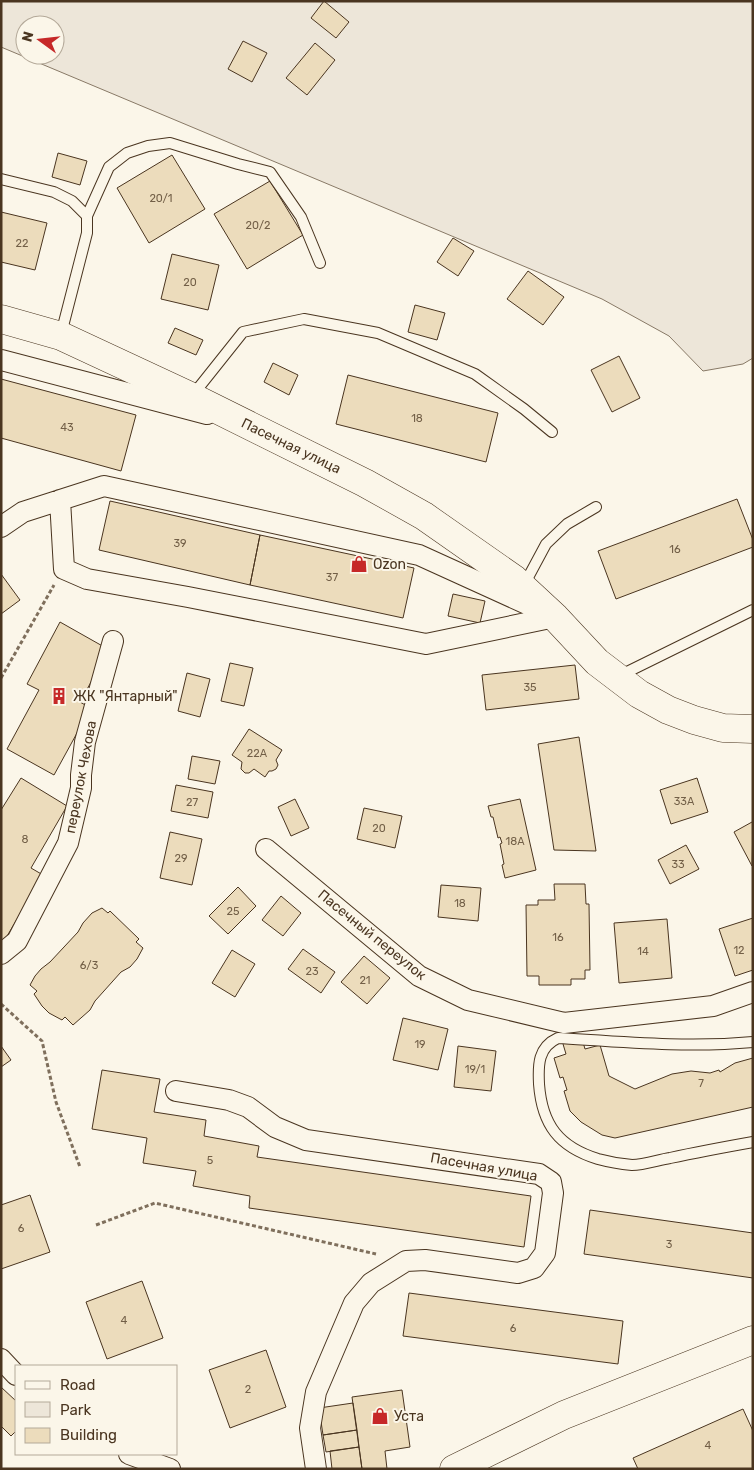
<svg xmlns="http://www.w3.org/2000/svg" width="754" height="1470" font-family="Rubik,sans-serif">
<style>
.green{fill:#ede6d9;stroke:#887966;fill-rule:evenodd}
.building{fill:#ecdcbc;stroke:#4a3520}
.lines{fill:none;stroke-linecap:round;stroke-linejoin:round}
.lane-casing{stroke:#4a3520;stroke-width:12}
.street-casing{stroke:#4a3520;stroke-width:22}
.secondary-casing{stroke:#4a3520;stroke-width:29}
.path{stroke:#7f6f5c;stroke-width:3;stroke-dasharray:4 2.5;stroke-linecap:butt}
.lane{stroke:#fbf6e9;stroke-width:10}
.street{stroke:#fbf6e9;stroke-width:20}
.secondary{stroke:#fbf6e9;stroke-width:28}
.labels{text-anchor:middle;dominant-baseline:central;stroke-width:4;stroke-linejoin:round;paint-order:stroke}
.number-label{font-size:11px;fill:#725f47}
.street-label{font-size:14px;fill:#4a3520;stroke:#fbf6e9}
.poi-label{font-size:14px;fill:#4a3520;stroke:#fbf6e9;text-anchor:start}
</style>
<rect width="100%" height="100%" fill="#fbf6e9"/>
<path class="green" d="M1,1H753V358L743,364L703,371L669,336L602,299L1,47ZM25,25H55V55H25Z"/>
<path class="building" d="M324,1L349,22L336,38L311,18Z
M243,41L267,53L252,82L228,69Z
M315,43L335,60L307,95L286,78Z
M58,153L87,161L80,185L52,177Z
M172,155L205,209L149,243L117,188Z
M270,181L303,235L247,269L214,214Z
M1,212L47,223L35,270L1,262Z
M453,238L474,251L458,276L437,262Z
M172,254L219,265L208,310L161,299Z
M528,271L564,297L543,325L507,299Z
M415,305L445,313L437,340L408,332Z
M175,328L203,340L196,355L168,343Z
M619,356L640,398L612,412L591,370Z
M273,363L298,375L289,395L264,382Z
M348,375L498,413L486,462L336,424Z
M1,379L136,415L121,471L1,438Z
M737,499L753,540V547L616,599L598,551Z
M110,501L260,535L250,585L99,550Z
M260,535L414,568L403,618L250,585Z
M1,574L20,600L1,614Z
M453,594L485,601L480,623L448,616Z
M60,622L106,648L101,664L80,702L87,706L88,713L54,775L7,749L39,690L27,684Z
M230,663L253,668L244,706L221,701Z
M575,665L579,699L486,710L482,675Z
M187,673L210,679L200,717L178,711Z
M249,729L282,750L276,760L278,765L276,769L272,771H269L265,777L254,769L249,773H245L241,769L242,762L232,755Z
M579,737L596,851L554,850L538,744Z
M192,756L220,761L215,784L188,779Z
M21,778L67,806L31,868L43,875L3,943L1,941V810Z
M697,778L708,812L671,824L660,790Z
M176,785L213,792L208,818L171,811Z
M295,799L309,828L291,836L278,807Z
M520,799L536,870L505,878L502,865L504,864L500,844L502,843L500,837L498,838L493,817H491L488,806Z
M364,808L402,816L395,848L357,839Z
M752,822L753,823L752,866L734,832Z
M170,832L202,839L192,885L160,878Z
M686,845L699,869L670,884L658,860Z
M554,884H585L586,904H589L590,970H585V979H571V985H539V976H527L526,905H538V900H555Z
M441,885L481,888L478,921L438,917Z
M238,887L256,906L228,934L209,916Z
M281,896L301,913L283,936L262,920Z
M102,908L108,913L110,911L139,939L136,942L143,948L137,959L130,967L121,972L95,1001L90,1010L73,1025L65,1017L62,1020L49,1013L42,1006L34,994L37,991L30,985L35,976L41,969L50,962L78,932L83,923L92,913Z
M753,918V970L735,976L719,929Z
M667,919L672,978L619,983L614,923Z
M303,949L335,972L321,993L288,969Z
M232,950L255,964L235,997L212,983Z
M364,956L390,978L367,1004L341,982Z
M403,1018L448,1029L438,1070L393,1060Z
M581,1035L585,1049L600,1045L609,1076L635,1089L672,1074L691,1071L710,1073L719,1070L720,1072L735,1063L753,1058V1107L615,1138L602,1135L581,1122L570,1111L564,1091L567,1090L563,1077L560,1078L554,1058L566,1054L563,1044L571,1038Z
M1,1046L11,1060L1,1067Z
M458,1046L496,1051L491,1091L454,1087Z
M102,1070L160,1079L154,1112L206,1120L204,1136L259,1146L257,1157L531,1196L524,1247L249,1208L250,1196L193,1186L196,1171L143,1163L147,1138L92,1129Z
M30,1195L50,1252L1,1269V1205Z
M590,1210L753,1233V1278L584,1254Z
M142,1281L163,1338L107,1359L86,1302Z
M409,1293L623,1321L618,1364L403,1336Z
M266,1350L286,1407L230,1428L209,1370Z
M1,1387L16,1401V1431L11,1436L1,1426Z
M402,1390L410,1447L385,1451L387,1469H362L352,1397Z
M353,1403L357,1430L323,1435L319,1408Z
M743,1409L753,1431V1469H638L633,1458Z
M357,1430L359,1447L326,1452L323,1435Z
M359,1447L362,1469H332L330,1451Z"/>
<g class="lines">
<g class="lane-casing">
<path id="lane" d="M1,179L54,192L72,201L87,216V233L61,334
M87,216L109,167L127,153L148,146L170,143L238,164L270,172L301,217L320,263
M192,396L243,332L304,319L378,333L475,374L524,409L552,432
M524,585L546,544L567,524L596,507
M619,676L753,610
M753,1042C688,1048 623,1042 558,1038C538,1047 538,1065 539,1084C542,1125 559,1147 598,1159C609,1162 621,1164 632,1165C644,1165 658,1160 670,1158C698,1152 725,1147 753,1142"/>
</g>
<g class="street-casing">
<path id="street" d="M1,360L207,414
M60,500L64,569L87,579L188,597L426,644L555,617
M1,527L23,512L104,486L419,555L540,610
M266,849L419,976L468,1000L564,1023L713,1006L753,992
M1,954L17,941L68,843L81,788V775L85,742L113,641
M176,1091L229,1100L248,1107L275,1127L306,1140L539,1174L551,1182L553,1193L545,1253L534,1268L518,1273L425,1260L406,1261L371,1283L354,1303L316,1392L310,1428L316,1469
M1,1359L16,1375
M129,1454L170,1469"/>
</g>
<g class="secondary-casing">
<path id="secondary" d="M1,319L61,336L192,397L365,483L424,516L514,579L555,617L597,662L639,694L668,710L694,720L723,728L753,729
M454,1469L564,1415L753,1340"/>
</g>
<path class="path" d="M1,678L54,585
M1,1004L42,1041L56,1102L80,1167
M96,1225L155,1203L376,1254"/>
<use href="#lane" class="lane"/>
<use href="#street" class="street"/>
<use href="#secondary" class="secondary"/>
</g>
<defs>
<g id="shop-bare" transform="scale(1.35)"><path d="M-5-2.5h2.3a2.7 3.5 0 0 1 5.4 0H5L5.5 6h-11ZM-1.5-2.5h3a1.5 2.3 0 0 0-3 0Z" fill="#c62828" stroke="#fbf6e9" stroke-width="2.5" paint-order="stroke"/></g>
<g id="building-bare" transform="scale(1.35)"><path d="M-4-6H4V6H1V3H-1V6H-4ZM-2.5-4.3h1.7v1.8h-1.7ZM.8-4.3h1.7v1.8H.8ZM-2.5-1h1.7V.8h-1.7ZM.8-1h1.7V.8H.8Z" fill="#c62828" stroke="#fbf6e9" stroke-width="2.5" paint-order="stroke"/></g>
</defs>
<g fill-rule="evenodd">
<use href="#shop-bare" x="359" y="564"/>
<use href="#building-bare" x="59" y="696"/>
<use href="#shop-bare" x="380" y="1416"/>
</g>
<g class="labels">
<g class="number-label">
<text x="161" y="198">20/1</text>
<text x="258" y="225">20/2</text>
<text x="22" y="243">22</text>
<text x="190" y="282">20</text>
<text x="417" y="418">18</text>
<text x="67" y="427">43</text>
<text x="180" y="543">39</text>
<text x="675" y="549">16</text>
<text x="332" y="577">37</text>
<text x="530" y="687">35</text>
<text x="257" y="753">22А</text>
<text x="684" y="801">33А</text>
<text x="192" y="802">27</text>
<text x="379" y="828">20</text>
<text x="25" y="839">8</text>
<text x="515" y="841">18А</text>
<text x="181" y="858">29</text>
<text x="678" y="864">33</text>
<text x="460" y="903">18</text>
<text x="233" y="911">25</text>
<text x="558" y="937">16</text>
<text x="739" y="950">12</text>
<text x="643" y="951">14</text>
<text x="89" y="965">6/3</text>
<text x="312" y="971">23</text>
<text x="365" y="980">21</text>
<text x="420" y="1044">19</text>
<text x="475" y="1069">19/1</text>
<text x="701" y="1083">7</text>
<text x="210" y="1160">5</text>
<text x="21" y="1228">6</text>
<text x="669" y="1244">3</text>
<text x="124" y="1320">4</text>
<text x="513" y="1328">6</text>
<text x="248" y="1389">2</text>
<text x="708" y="1445">4</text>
</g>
<g class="street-label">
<text transform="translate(291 446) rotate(26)">Пасечная улица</text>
<text transform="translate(81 777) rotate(-79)">переулок Чехова</text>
<text transform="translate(372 935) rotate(39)">Пасечный переулок</text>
<text transform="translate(484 1167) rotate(10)">Пасечная улица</text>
</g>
<g class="poi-label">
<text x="373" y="564">Ozon</text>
<text x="73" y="696">ЖК "Янтарный"</text>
<text x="394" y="1416">Уста</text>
</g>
</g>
<rect width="754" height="1470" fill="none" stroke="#4a3520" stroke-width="5"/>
<rect x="15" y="1365" width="162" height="90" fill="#fbf6e9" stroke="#b4a999"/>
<rect x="25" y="1381" width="25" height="8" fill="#fbf6e9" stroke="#b4a999"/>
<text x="60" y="1390" font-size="15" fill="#4a3520">Road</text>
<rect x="25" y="1402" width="25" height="15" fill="#ede6d9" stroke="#b4a999"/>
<text x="60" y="1415" font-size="15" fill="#4a3520">Park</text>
<rect x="25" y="1428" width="25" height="15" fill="#ecdcbc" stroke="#b4a999"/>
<text x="60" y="1440" font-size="15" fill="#4a3520">Building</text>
<g transform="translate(40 40) rotate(285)"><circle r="24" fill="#fbf6e9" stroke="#b4a999"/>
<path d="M0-4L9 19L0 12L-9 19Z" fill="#c62828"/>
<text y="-8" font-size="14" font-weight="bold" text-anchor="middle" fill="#4a3520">N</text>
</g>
</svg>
